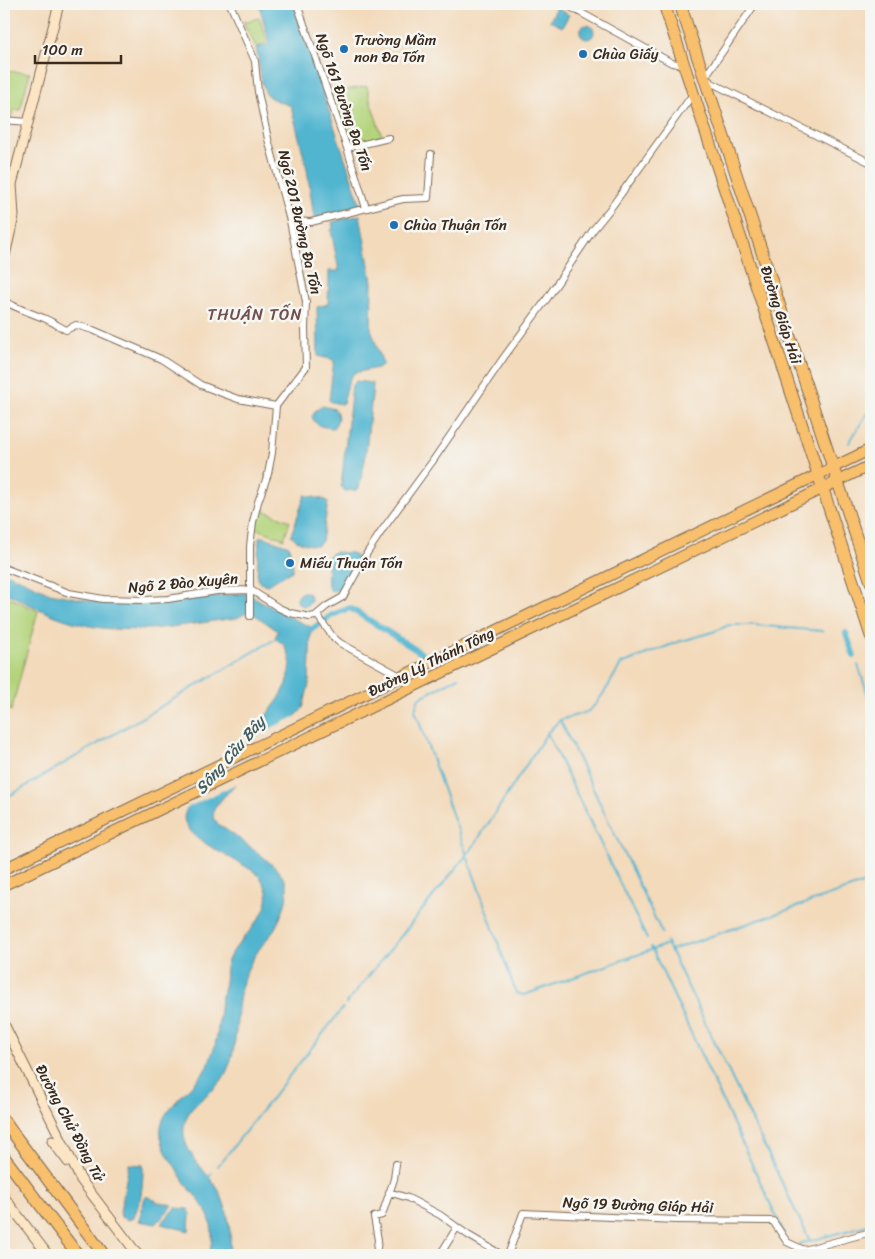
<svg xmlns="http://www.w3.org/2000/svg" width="875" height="1259" font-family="Sriracha,sans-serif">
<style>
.green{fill:#b3d47c;stroke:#777f4d}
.water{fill:#51b5d0;stroke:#467077}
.pier{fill:#f3dabb}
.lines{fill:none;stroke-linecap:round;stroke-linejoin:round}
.stream{stroke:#51b5d0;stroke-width:2}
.canal{stroke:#51b5d0;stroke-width:6}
.street-casing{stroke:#7b6855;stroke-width:8}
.secondary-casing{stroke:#7b6855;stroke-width:11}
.primary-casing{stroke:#7b6855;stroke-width:12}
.highway-casing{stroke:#7b6855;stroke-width:13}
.street{stroke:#fff;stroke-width:6}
.secondary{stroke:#fce5c4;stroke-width:9}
.primary{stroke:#f8bf6c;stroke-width:10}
.highway{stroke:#f8bf6c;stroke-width:11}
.poi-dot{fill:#1f6fb2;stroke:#f6f6f2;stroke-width:2}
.labels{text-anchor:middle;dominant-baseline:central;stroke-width:5;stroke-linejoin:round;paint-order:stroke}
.poi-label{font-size:15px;fill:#3b2a1e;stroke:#f6f6f2;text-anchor:start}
.street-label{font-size:15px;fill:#3b2a1e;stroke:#f6f6f2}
.neighbourhood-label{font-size:16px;letter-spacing:1px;fill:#704f4e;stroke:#f6f6f2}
.water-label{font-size:16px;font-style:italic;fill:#435b5c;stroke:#f6f6f2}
</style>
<rect width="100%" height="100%" fill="#f6f6f2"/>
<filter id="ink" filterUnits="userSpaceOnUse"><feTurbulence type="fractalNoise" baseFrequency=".02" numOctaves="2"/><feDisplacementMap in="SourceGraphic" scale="10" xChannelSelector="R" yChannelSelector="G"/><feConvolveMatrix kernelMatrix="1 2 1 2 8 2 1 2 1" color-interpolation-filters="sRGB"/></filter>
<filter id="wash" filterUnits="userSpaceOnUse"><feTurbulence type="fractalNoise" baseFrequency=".0096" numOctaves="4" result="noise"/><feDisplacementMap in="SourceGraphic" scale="20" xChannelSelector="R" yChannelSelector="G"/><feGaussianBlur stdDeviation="1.12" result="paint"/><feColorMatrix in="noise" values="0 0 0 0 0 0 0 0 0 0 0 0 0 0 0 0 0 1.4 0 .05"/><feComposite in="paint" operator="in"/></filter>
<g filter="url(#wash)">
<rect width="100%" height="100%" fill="#f3dabb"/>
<path class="green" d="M259,18L267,41L265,44L256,47L243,22Z
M4,71L30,73L20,110H14L13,115L4,114Z
M367,86L370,100L382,136L350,145L330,93Z
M260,509L290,521L284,539L255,528Z
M4,595L38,611L11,711L4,707Z"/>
<path class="water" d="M259,4H293L361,206L314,218L307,169L291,106C284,103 276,101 269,97C261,92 259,59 256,48L267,45L269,42Z
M557,7L569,15L562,27L550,21Z
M580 32a7 7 0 1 1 14 0a7 7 0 1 1-14 0Z
M360,215L372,282L371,329L383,364L381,367L354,373L349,380L343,403L341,404L331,402L329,400L334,360L318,356L317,307L328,304L329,271H339L331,230L333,229L332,222Z
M356,381L372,383L373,386L365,460L359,488L357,490L345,491L341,487L352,385Z
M322,406L335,409C339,416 339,421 333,428C324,427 316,427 312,417L315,411Z
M305,495L326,500L328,502L322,541L318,545C309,546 296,542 291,535Z
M259,537H264L289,546L293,567L292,571L267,585L260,583L257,579Z
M335,552L352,553L356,556L357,559C354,572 345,595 330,590L328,587L327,559L330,554Z
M4,572L50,593L103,603L140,604L247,593L289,617L311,627L309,684L303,708L214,808L213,818L218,824C234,836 285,867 287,887C288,902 281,917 274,930C272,933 269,936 267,939C256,952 246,969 242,985C234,1015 240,1051 223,1078C212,1096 187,1103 184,1127C181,1151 206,1171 218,1189C228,1207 233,1236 229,1255H209C217,1222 208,1211 188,1187C183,1181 180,1174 176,1168C167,1155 159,1143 161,1126C164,1108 193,1087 203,1073C206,1069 208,1064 210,1059C219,1040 218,1021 221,1000C222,994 224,988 225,982C226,976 225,968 227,963C234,941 272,917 267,892C266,886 262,879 258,875C241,860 193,844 185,822C183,817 185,813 187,808L249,738L279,699L287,684L291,664L289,655L284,645L275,638L278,631L251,612L246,613L237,618C187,624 132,637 81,624C54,618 29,604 4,592Z
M297 599a7 7 0 1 1 14 0a7 7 0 1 1-14 0Z
M129,1164L143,1165C143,1182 142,1202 133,1218L128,1220L121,1217L120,1212Z
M145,1197H149L158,1202L173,1205L156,1224L139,1221Z
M175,1208L189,1209L190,1216L189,1231L161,1224Z"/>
<path class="pier" d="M303,713L244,780L184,809L242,742Z"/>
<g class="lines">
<path class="stream" d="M849,443L871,407
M858,665L871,704
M459,677L419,698L415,710L516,993L524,995L668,944
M560,720L662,933
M547,733L647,939
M4,799L277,638
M666,941L810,1241
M651,947L784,1233
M671,950L871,881
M346,1004L473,847L547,733L560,720L587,712L596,704L607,688L621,664L678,642L713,632L729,625H754L822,631
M218,1166L343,1008
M207,1179L212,1173
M799,1244L871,1224
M792,1246L795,1255"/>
<path class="canal" d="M846,633L854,656
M305,634L332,615L350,608L421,653"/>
</g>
</g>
<g filter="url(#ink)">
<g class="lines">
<g class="street-casing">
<path id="street" d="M230,4L255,61L258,92L268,139L290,221L306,302L305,328L306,367L276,406L272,453L268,474L258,502L253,522L250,546V616
M297,4L347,148L366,208
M565,4L672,63L684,65
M755,4L705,77L712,83L871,163
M4,120L28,122
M347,148L389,138
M290,221L311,222L403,199L428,198L431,154
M4,301C16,308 28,312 41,317C50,320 58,326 66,330L76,325L93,330L161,359L201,385L219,392L238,399L276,406
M4,568L69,593L103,599L145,600L168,599L217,591L251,590
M251,590L279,608L290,613L310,617L315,616L327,606L343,597L367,553L383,529L432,462L504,357L546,300L593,230L610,209L693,94
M317,615L333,637L340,643L402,677
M389,1192L408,1198L440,1215L468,1235L502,1255
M376,1255L378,1240L374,1217L382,1215L394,1179L396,1164
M440,1255L457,1227
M508,1255L523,1213L676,1220L773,1221L787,1242L804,1250L871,1232"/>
</g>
<g class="secondary-casing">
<path id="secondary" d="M4,260L14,216L12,184L59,4
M4,1024L81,1180L138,1255
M52,1141L68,1162
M4,1197L48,1255"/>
</g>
<g class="primary-casing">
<path id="primary" d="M4,869L871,449
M4,885L871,465"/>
</g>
<g class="highway-casing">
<path id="highway" d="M664,4L871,636
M680,4L871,582
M4,1121L104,1255
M4,1157L78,1255"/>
</g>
<use href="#street" class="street"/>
<use href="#secondary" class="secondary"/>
<use href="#primary" class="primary"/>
<use href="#highway" class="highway"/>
</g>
</g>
<g class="poi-dot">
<circle cx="344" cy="49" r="5"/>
<circle cx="583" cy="54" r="5"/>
<circle cx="394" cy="225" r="5"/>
<circle cx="290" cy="563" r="5"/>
</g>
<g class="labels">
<g class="poi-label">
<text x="354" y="40">Trường Mầm<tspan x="354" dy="17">non Đa Tốn</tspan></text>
<text x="593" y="54">Chùa Giấy</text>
<text x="404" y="225">Chùa Thuận Tốn</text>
<text x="300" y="563">Miếu Thuận Tốn</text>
</g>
<g class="street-label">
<text transform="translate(344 102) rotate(71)">Ngõ 161 Đường Đa Tốn</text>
<text transform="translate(300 222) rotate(77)">Ngõ 201 Đường Đa Tốn</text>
<text transform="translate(781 315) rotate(72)">Đường Giáp Hải</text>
<text transform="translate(183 583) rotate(-5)">Ngõ 2 Đào Xuyên</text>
<text transform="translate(431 662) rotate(-26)">Đường Lý Thánh Tông</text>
<text transform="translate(70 1123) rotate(62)">Đường Chử Đồng Tử</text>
<text transform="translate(638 1205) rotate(2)">Ngõ 19 Đường Giáp Hải</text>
</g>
<g class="neighbourhood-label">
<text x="255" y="314">THUẬN TỐN</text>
</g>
<g class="water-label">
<text transform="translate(230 755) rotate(-49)">Sông Cầu Bây</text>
</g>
</g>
<rect width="875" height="1259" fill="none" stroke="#f6f6f2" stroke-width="20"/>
<path d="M35 55v8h86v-8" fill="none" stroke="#3b2a1e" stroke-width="2.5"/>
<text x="42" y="55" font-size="15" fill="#3b2a1e" stroke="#f6f6f2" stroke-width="4" paint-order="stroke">100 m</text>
</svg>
